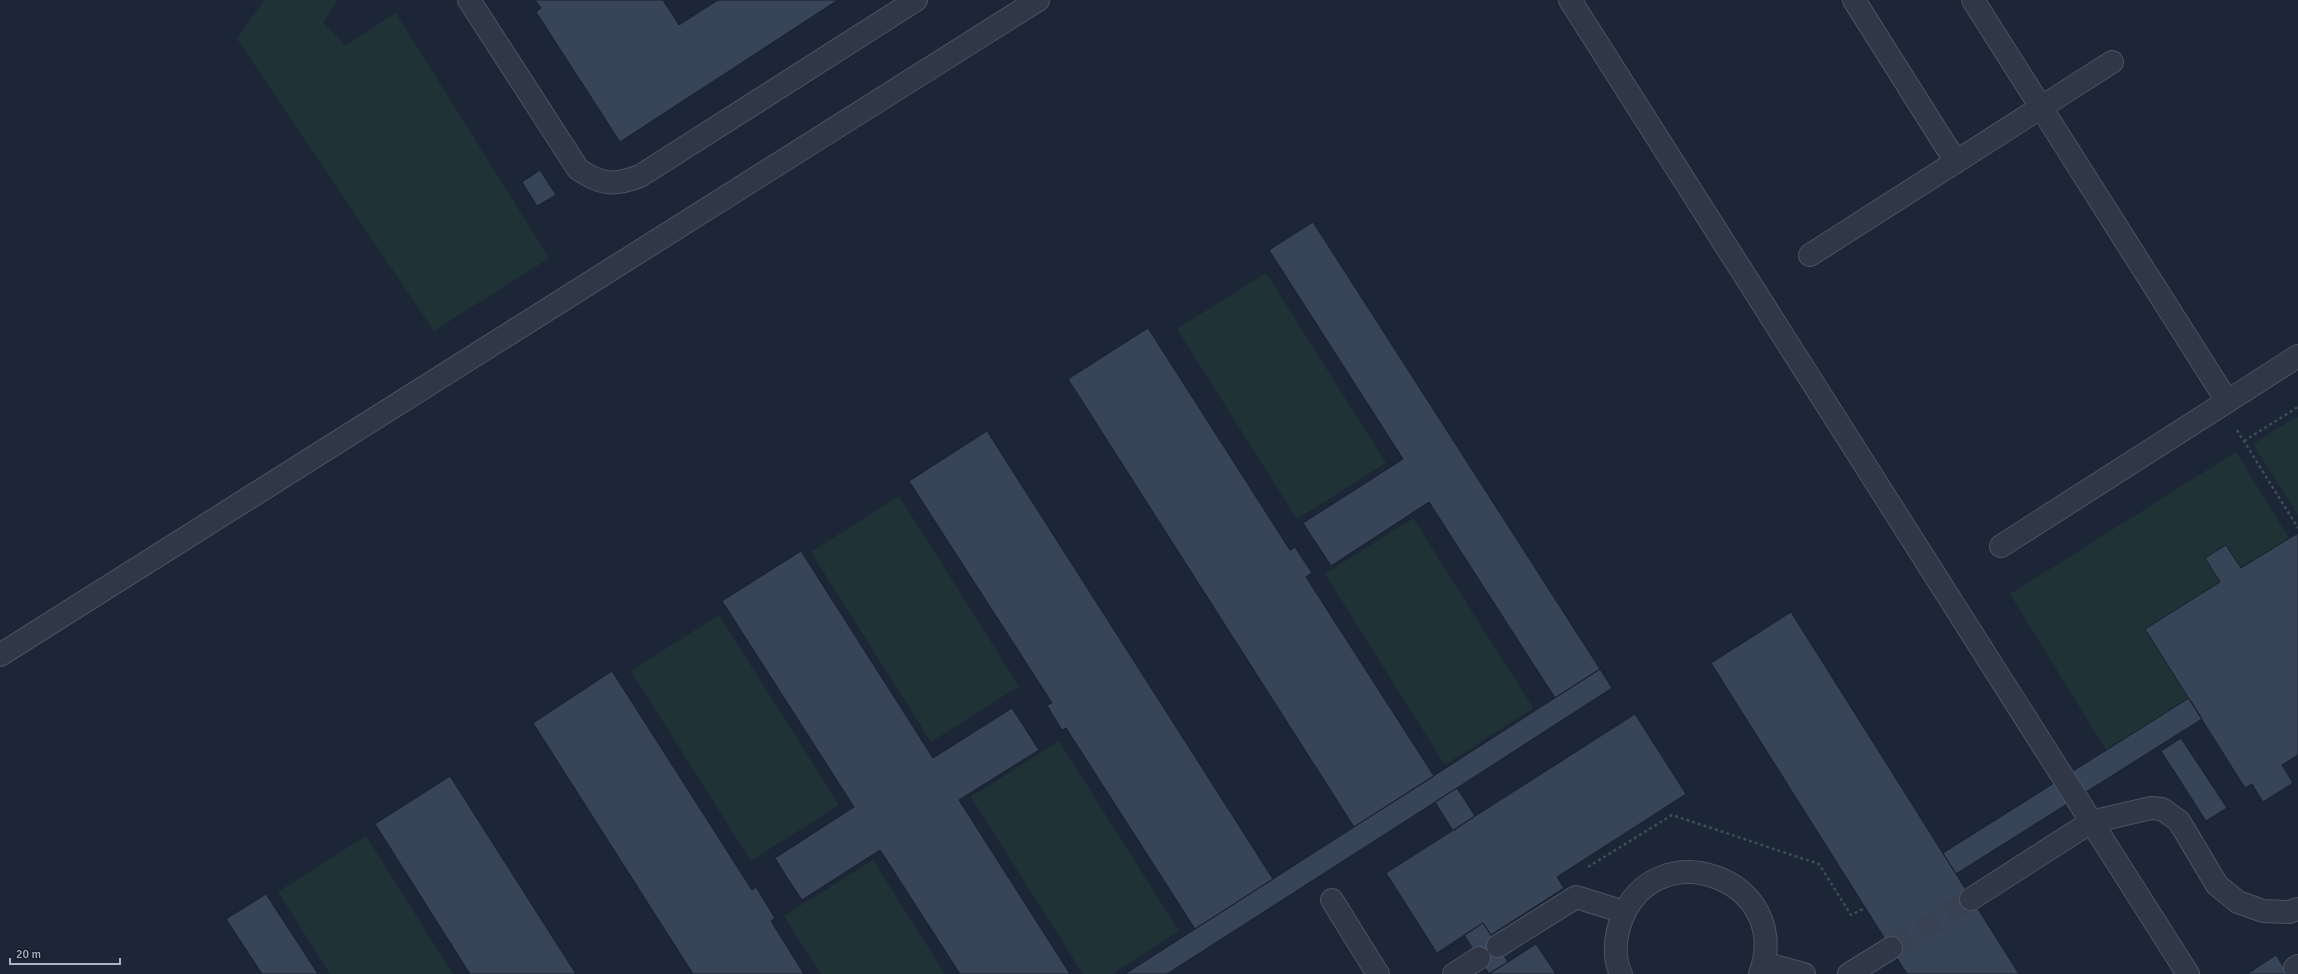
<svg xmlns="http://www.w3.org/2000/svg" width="2298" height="974" font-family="Signika,sans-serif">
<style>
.green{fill:#1f3337}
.building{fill:#384458;stroke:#18202d}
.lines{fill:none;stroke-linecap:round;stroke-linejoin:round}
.minor-tunnel{stroke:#394253;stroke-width:22;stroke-dasharray:22 11;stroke-linecap:butt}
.minor-casing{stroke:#4b5362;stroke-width:24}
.path{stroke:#394f52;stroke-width:2.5;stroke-dasharray:3 3;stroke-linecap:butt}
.minor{stroke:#303847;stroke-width:22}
</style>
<rect width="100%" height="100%" fill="#1d2636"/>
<path class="green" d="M264,0H338L323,23L346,45L396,13L549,258L434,331L237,39Z
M1266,273L1386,463L1297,519L1177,329Z
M2297,416L2298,418V515L2253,444Z
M2236,452L2289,538L2241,568L2226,545L2205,558L2220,582L2145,629L2189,698L2106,750L2010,594Z
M899,496L1019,686L931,742L811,552Z
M1413,518L1533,708L1445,765L1325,574Z
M719,615L839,805L751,861L631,671Z
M1059,741L1179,931L1112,974H1083L971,797Z
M366,836L453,974H330L278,892Z
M873,860L945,974H821L784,916Z"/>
<path class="building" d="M535,0H663L679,25L718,0H838L620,142L536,12L541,8Z
M540,170L556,195L537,206L522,182Z
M1313,222L1600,669L1555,698L1429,502L1331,566L1303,523L1403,459L1269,250Z
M1148,328L1290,550L1295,547L1312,573L1306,577L1434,776L1354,827L1068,379Z
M987,431L1273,879L1195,929L1066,728L1062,730L1052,714L1047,705L1052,703L909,481Z
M2298,533V755L2282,765L2293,783L2263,802L2252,784L2245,788L2145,629L2220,582L2205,558L2226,545L2241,568Z
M801,551L933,758L1012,708L1039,750L959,800L1070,974H960L880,850L802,900L786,876L775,858L854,807L722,601Z
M1791,612L2019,974H1907L1711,663Z
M1600,669L1612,688L1457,788L1167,974H1125Z
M612,671L752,890L756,887L775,918L771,921L804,974H693L533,723Z
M2189,698L2202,719L1956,874L1943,853Z
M1635,714L1686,794L1557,877L1564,888L1491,935L1483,923L1437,953L1386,873Z
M2181,738L2227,808L2206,821L2161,751Z
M450,776L576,974H470L375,824Z
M1457,788L1475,816L1453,831L1435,802Z
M266,894L318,974H262L226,919Z
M1483,923L1508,962L1489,974L1464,935Z
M1536,944L1556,974H1488L1508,962Z
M2276,955L2288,974H2247Z"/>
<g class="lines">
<path class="minor-tunnel" d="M1891,948L1971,899"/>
<g class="minor-casing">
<path id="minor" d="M469,0L578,169C601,185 614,186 640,176L916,0
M1570,0L2188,974
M1854,0L1956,162
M1973,0L2227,401
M1810,255L2112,62
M2001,546L2298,356
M0,655L1038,0
M1971,899L2091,822L2151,808L2162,809L2179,821L2217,885L2238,902L2263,911L2289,912L2298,909
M1332,900L1378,974
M1498,946L1576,897L1624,912
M1764,963L1804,974
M2298,966L2295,968L2298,972
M1454,974L1479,958
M1621,974C1613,958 1615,937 1621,921C1655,829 1795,879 1760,974
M1849,974L1891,948"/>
</g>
<path class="path" d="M2237,430L2298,528
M2244,441L2298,407
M1588,867L1672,815L1819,864L1851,915L1865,908"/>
<use href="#minor" class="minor"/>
</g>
<path d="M10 958v6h110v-6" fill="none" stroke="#a9b3c5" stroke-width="2"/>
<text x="16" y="958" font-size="12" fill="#a9b3c5" stroke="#161e2b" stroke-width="3" paint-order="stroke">20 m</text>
</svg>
